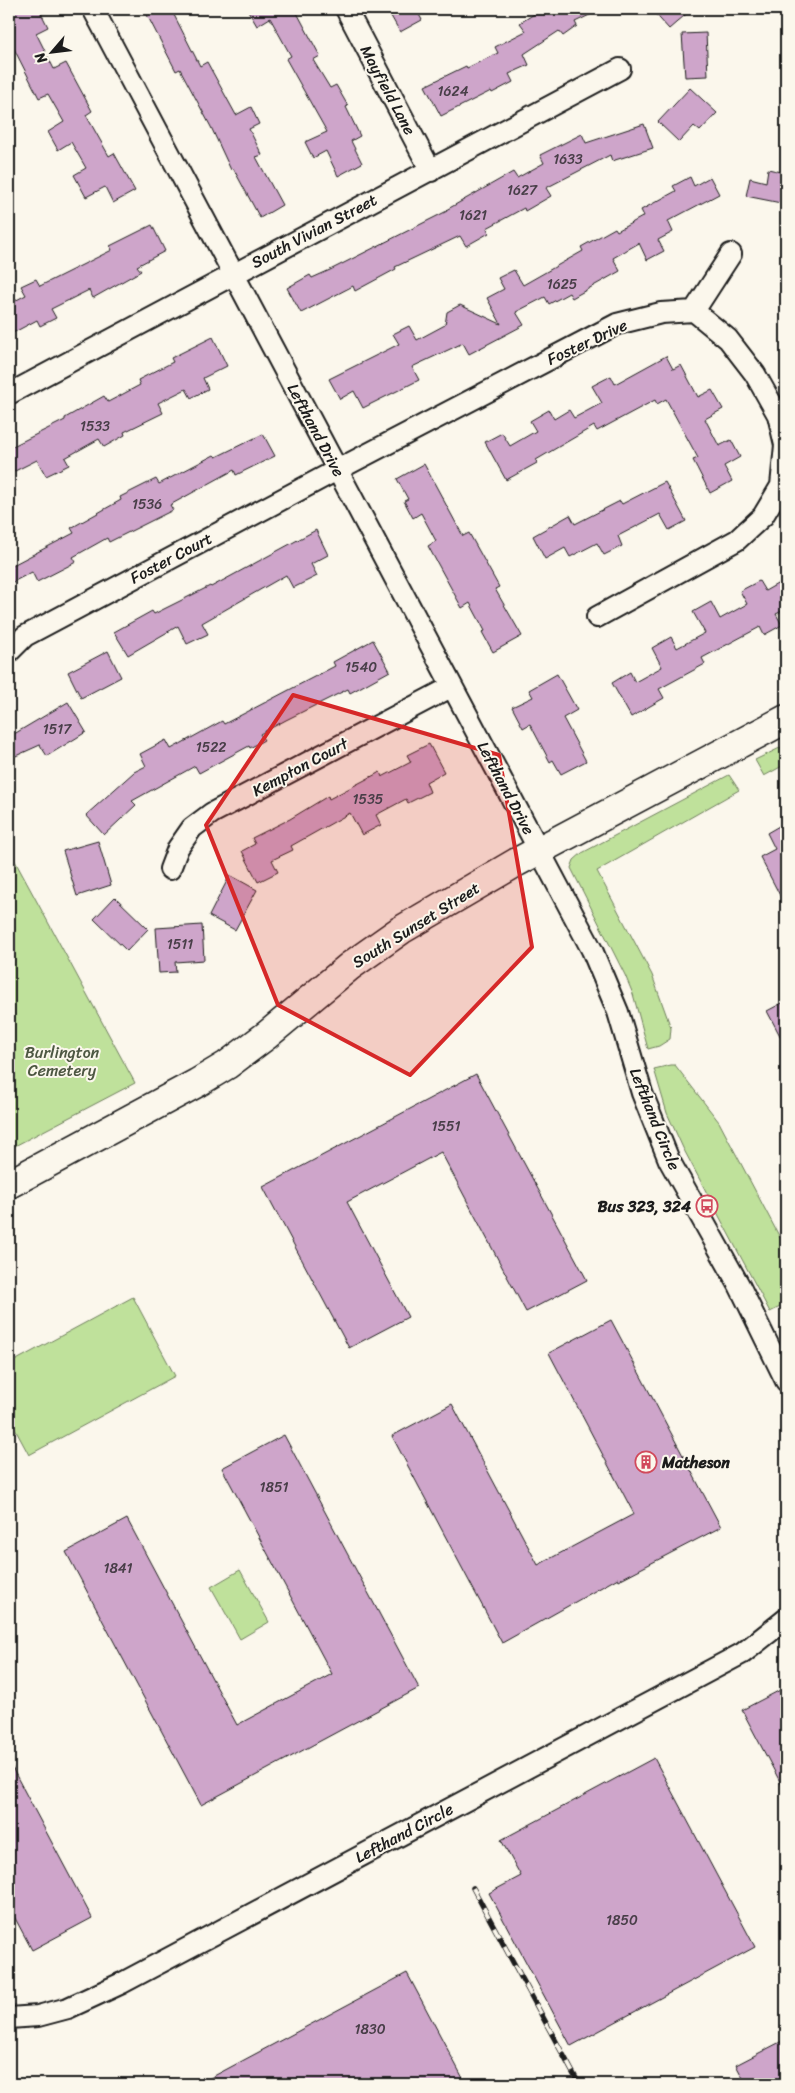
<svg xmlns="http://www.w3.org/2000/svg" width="795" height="2093" font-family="Sriracha,sans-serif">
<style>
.green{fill:#bfe19b;stroke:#6e7e5c}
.building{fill:#cea5ca;stroke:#1c1c1c}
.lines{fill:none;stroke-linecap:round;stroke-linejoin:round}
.street-casing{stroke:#1c1c1c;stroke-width:24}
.secondary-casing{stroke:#1c1c1c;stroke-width:31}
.street{stroke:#fbf7ec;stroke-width:20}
.secondary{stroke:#fbf7ec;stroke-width:28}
.rail-casing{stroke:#1c1c1c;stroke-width:5.5}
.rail{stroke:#fbf7ec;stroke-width:4;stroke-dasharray:11;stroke-linecap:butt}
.marked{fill:#d62828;fill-opacity:0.2;stroke:#d62828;stroke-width:4;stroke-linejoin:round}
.labels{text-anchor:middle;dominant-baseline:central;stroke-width:4;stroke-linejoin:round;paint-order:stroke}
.number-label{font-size:14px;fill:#483e48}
.street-label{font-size:16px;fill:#1c1c1c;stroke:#fbf7ec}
.park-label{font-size:16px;fill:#4d5742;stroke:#fbf7ec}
.poi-label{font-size:16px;font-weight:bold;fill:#1c1c1c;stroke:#fbf7ec;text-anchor:end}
</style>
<rect width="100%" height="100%" fill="#fbf7ec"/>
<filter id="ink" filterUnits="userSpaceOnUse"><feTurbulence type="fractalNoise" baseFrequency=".02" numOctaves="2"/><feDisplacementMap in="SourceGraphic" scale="10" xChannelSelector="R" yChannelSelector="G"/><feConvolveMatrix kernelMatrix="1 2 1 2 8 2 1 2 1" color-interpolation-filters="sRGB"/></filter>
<g filter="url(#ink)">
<path class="green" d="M786,745V764L764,776L755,760Z
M729,775L739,790L597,871L652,975L671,1028L670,1039L659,1046L648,1049L633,994L625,975L571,868L574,860L582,853Z
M9,850L135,1083L9,1149Z
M671,1065H675L719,1122L786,1249V1304L770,1312L683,1148L667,1113L654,1069Z
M133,1297L175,1376L29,1455L9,1418V1364Z
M240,1570L269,1622L240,1639L211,1587Z"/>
<path class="building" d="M9,9H39L48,27L36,33L54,69L66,63L92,111L86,115L109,156L114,153L135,191L113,203L105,187L86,197L74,175L86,168L71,142L58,150L48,132L64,122L48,94L39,98L9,39Z
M144,9H171L200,66L207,62L236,115L251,107L259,124L249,129L262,155L256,157L282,205L260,218L233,168L231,170L211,127L180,69L176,71Z
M247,9H295L320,56L313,60L330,88L336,85L348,106L346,107L360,136L351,141L362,163L338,176L326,151L313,158L305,142L327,132L286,59L291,56L270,18L257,26Z
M387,9H416L422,20L400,32Z
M542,9H602L575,22L577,26L563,36L559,31L524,54L529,65L509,74L513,82L492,93L491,91L441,116L425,86L466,66L467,68L498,53L495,47L526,31L520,23Z
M651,9H692L669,29Z
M706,33L708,76L685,77L682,34Z
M690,88L717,113L700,131L694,126L679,142L658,122Z
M644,124L653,148L612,161L610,155L546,188L551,196L525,211L524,208L487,228L489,233L466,246L460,236L395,267L396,269L355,291L353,286L301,313L287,288L310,275L312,278L330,270L447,211L446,210L513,172L517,178L544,163L540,155L582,134L586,143Z
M768,169L786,173L781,203L746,196L750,178L766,182Z
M690,177L694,186L710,177L719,194L668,221L673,232L658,240L664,251L647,260L639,243L613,258L620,271L572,298L569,293L549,304L545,297L516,312L524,325L469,354L463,343L412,367L419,380L363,408L354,391L340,399L329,379L399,344L393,334L409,326L417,340L445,325L447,312L460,305L501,324L487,298L504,289L498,278L514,270L523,285L583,251L581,247L615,228L617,231L644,216L641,210L676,191L673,186Z
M152,225L165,251L137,266L141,271L93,298L89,290L51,309L56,318L40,326L37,320L9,335V304L26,295L21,286L36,279L40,286L112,250L110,246Z
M213,337L227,366L203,378L208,389L191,398L186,389L158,403L163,413L124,432L125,435L104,447L99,439L65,458L69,465L46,476L37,460L9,474V448L65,420V418L104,396L108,402L140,385L138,380L173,362L171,358Z
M666,356L673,369L681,365L698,397L712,390L723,409L705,419L719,446L731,440L740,457L724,466L732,481L710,493L693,460L698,458L666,399L657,404L655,400L597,431L594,426L536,460L537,463L506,480L485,442L502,433L510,446L536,431L530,421L549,410L554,419L569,410L574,418L602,403L592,386L611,376L615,384Z
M263,434L275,456L236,475L234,470L170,505L173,510L109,542L107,538L73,557L76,562L37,582L32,572L9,584V567L74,533L71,528L121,500L120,497L156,479L159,484L214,455L216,457Z
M424,464L463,536L469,533L499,587L495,589L522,636L493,652L482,632L485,631L470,603L462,608L428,546L436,541L421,513L413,518L404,501L408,499L397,479Z
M665,482L686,521L669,530L660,514L618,536L622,546L604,555L597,543L570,557L565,548L545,559L533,536L570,515L575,524L620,501L622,504Z
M316,530L328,555L311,564L317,576L293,588L286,575L202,623L208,634L187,644L178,626L128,655L114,632L152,611L154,614L210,586L211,587Z
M786,579V609L776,614L782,625L764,635L760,627L702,658L705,664L659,689L664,698L631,717L612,683L630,672L635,682L662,667L652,648L671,637L677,648L705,633L693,612L711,602L720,619L747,604L740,591L759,581L765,591Z
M373,640L390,671L350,693L348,689L286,720L260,734L264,740L250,748L249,746L199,773L195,766L132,801L136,805L104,835L86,815L134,772L146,766L140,754L166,740L171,749L222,721L224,724L335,666L333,662Z
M108,651L121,677L81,698L68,672Z
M557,674L577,710L563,718L586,761L561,774L553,760L550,762L530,724L523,728L512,707L533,697L529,690Z
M68,702L86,732L47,756L40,745L9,759V737Z
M429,744L444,772L426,782L430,792L408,803L406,799L376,815L381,825L362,835L350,813L291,846L293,850L272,860L278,872L258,882L242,851L255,844L252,838L290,819L328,796L329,799L380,772L382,777L411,762L407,755Z
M786,822V907L760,857L775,849L767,833Z
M98,841L111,885L77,896L63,851Z
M230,875L257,890L235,930L209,916Z
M115,897L148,929L127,951L94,919Z
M202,925L204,960L175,962L176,972L159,973L156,928Z
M786,1001V1047L767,1011Z
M476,1074L587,1280L526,1312L441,1152L347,1202L408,1317L349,1348L263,1187Z
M611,1320L721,1527L619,1580L618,1578L502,1643L392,1436L452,1404L538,1565L634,1514L549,1353Z
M284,1435L419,1688L201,1805L66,1552L127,1519L237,1725L332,1674L222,1468Z
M786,1687V1793L742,1710Z
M654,1758L755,1947L571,2046L489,1893L521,1876L501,1840Z
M9,1762L92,1918L32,1950L9,1907Z
M407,1973L466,2084H199Z
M786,2039V2084H746L736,2065Z"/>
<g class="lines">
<g class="street-casing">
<path id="street" d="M93,9L592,950L618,1012L642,1093L669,1160L739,1285L786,1381
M346,9L431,171
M694,311L731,254
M9,394L620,69
M9,652L25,636L337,470L617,324L661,313L694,311L728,339L755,374L778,415L785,445L781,486L763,516L737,540L597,617
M170,869L178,848L192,828L212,813L451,687
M9,2018L38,2016L68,2008L122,1983L743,1653L786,1619"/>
</g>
<g class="secondary-casing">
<path id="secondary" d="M9,1184L197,1083L227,1065L267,1035L350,966L401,930L517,862L786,719"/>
</g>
<use href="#street" class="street"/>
<use href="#secondary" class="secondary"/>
<g class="rail-casing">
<path id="rail" d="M473,1888L579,2084"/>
</g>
<use href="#rail" class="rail"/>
</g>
</g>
<path class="marked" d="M293,695L499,755L532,947L410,1075L278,1005L206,825Z"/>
<defs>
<g id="bus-ring" transform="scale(1.125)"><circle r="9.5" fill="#fbf7ec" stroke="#d1495b" stroke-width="1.5"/><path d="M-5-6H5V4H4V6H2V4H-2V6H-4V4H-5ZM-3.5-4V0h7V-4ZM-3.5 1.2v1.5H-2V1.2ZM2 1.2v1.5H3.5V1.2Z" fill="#d1495b"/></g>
<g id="building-ring" transform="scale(1.125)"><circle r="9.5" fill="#fbf7ec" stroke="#d1495b" stroke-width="1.5"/><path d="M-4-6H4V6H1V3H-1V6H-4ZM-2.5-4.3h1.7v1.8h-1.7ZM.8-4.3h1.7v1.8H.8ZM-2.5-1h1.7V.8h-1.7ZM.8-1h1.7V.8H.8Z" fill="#d1495b"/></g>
</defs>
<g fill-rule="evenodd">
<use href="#bus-ring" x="707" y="1206"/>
<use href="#building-ring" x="646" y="1462"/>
</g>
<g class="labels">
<g class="number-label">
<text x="453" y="91">1624</text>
<text x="568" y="159">1633</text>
<text x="522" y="190">1627</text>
<text x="473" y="215">1621</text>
<text x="562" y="284">1625</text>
<text x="95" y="426">1533</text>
<text x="147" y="504">1536</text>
<text x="361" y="667">1540</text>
<text x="57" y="729">1517</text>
<text x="211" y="747">1522</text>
<text x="368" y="799">1535</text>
<text x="180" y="944">1511</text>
<text x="446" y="1126">1551</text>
<text x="274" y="1487">1851</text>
<text x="118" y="1568">1841</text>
<text x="622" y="1920">1850</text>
<text x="370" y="2029">1830</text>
</g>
<g class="street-label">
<text transform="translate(388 90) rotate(62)">Mayfield Lane</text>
<text transform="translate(314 231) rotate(-28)">South Vivian Street</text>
<text transform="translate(587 342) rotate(-25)">Foster Drive</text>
<text transform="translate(316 430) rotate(62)">Lefthand Drive</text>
<text transform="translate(171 558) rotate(-28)">Foster Court</text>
<text transform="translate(300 767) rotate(-28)">Kempton Court</text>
<text transform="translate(506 788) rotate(62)">Lefthand Drive</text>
<text transform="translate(416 925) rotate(-32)">South Sunset Street</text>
<text transform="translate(655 1119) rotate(68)">Lefthand Circle</text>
<text transform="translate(404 1833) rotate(-28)">Lefthand Circle</text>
</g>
<g class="park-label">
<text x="62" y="1052">Burlington<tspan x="62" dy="18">Cemetery</tspan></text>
</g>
<g class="poi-label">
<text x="691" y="1206">Bus 323, 324</text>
<text x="662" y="1462" text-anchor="start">Matheson</text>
</g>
</g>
<rect width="795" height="2093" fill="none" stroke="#fbf7ec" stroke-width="30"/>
<rect x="15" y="15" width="765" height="2063" fill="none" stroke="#1c1c1c" stroke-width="2" filter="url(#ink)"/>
<g transform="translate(52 52) rotate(242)" stroke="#fbf7ec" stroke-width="4" paint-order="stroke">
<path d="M0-4L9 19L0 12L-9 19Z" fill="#1c1c1c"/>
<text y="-8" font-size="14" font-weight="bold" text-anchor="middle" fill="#1c1c1c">N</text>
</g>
</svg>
